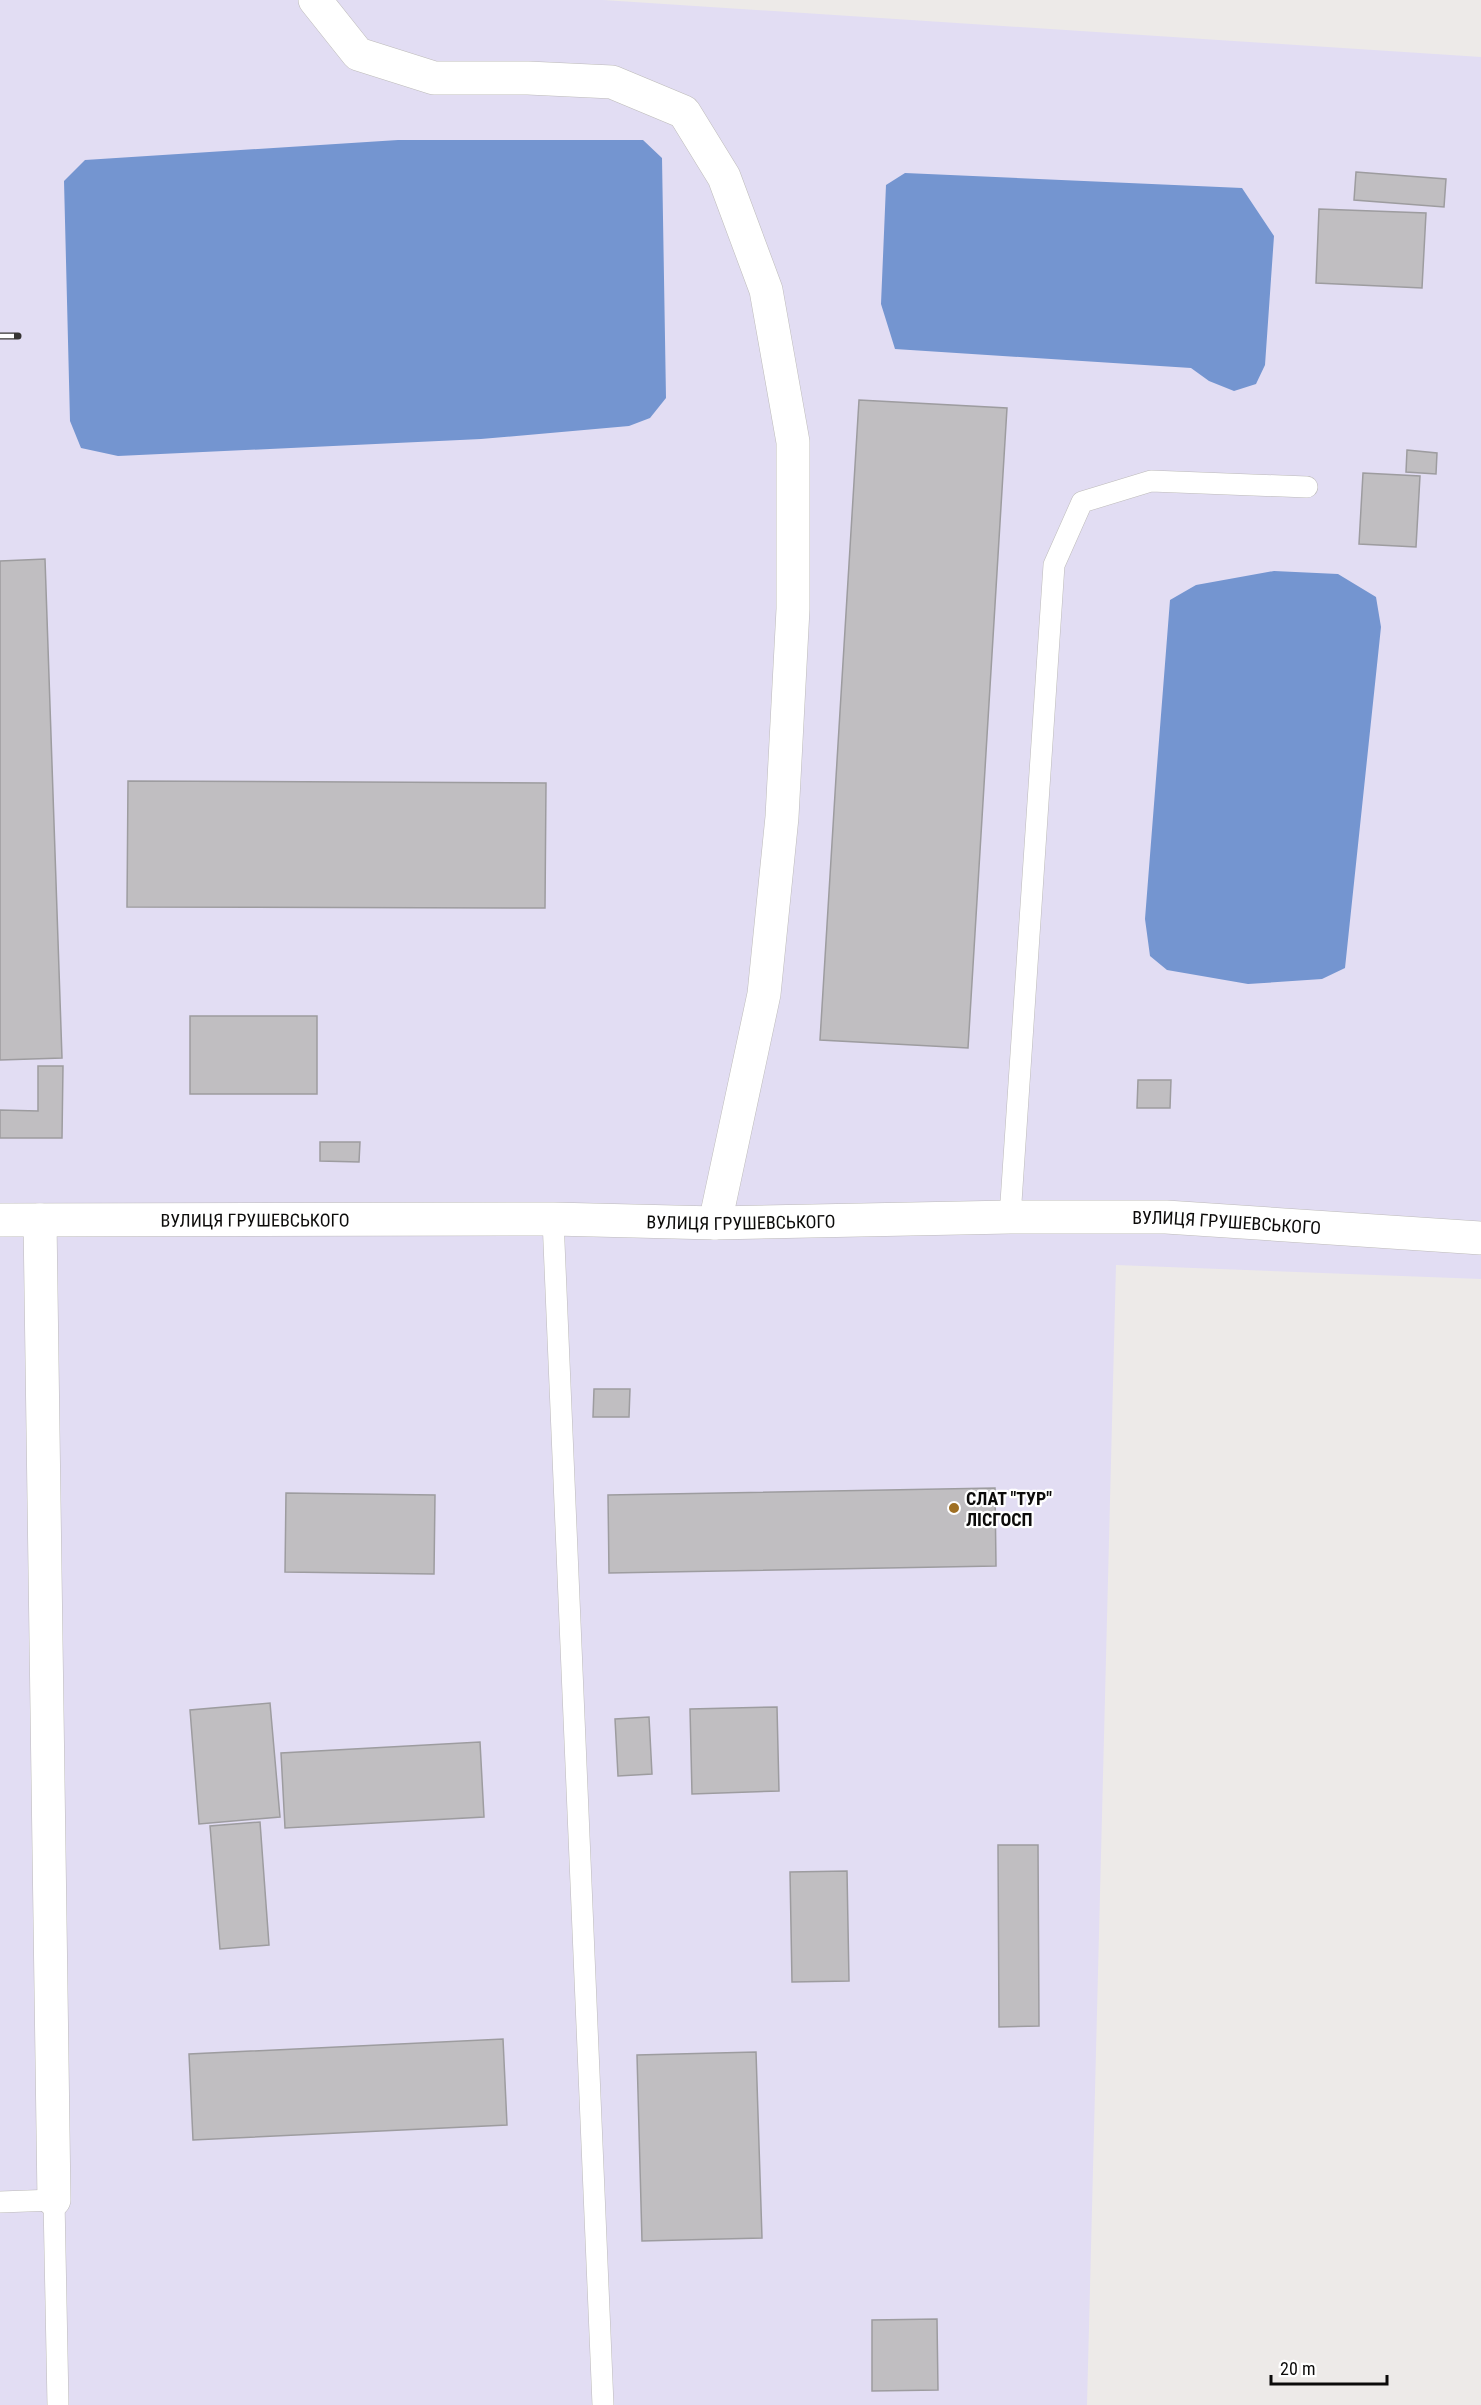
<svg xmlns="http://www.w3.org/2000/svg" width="1481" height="2405" font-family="'Roboto Condensed',sans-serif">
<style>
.industrial{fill:#e2ddf3}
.water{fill:#7495d0}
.building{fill:#c0bec1;stroke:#9d9c9f;stroke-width:1.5}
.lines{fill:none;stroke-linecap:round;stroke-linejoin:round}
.service-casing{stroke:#bdbbb9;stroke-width:22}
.minor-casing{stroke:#bdbbb9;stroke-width:34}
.tertiary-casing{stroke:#bdbbb9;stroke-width:34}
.service{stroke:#fff;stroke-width:21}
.minor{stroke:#fff;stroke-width:33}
.tertiary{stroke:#fff;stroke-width:33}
.rail-casing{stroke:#363433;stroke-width:7}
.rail{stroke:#fff;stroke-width:4.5;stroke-dasharray:14;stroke-linecap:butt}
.poi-dot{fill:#9f6f23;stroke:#fff;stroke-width:2}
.labels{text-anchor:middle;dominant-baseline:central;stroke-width:4.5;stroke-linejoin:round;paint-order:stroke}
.street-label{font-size:18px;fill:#0c0b0a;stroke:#fff}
.poi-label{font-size:18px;font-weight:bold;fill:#0c0b0a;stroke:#fff;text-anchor:start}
</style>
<rect width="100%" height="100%" fill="#edeae8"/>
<path class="industrial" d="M0,0H603L1481,57V1279L1116,1265L1087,2405H0Z"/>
<path class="water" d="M398,140H643L662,158L666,398L650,418L629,426L481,439L118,456L81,448L70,421L64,181L85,160Z
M905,173L1242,188L1274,236L1265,365L1256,384L1234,391L1209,381L1191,368L895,349L881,304L886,185Z
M1274,571L1338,574L1376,597L1381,627L1345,968L1322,979L1248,984L1167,970L1150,956L1145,919L1170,600L1196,585Z"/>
<path class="building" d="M1356,172L1446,179L1444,207L1354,200Z
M1319,209L1426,213L1422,288L1316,283Z
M859,400L1007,408L968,1048L820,1040Z
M1407,450L1437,453L1436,474L1406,472Z
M1363,473L1420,476L1416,547L1359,544Z
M45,559L62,1058L0,1060V561Z
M128,781L546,783L545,908L127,907Z
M190,1016H317V1094H190Z
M38,1066H63L62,1138H0V1110L38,1111Z
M1138,1080H1171L1170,1108H1137Z
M320,1142H360L359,1162L320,1161Z
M594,1389H630L629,1417H593Z
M995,1488L996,1566L609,1573L608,1495Z
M286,1493L435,1495L434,1574L285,1572Z
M270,1703L280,1817L199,1824L190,1710Z
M777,1707L779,1791L692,1794L690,1709Z
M649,1717L652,1774L618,1776L615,1719Z
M480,1742L484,1817L285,1828L281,1753Z
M260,1822L269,1945L220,1949L210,1826Z
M998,1845H1038L1039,2026L999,2027Z
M847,1871L849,1981L792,1982L790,1872Z
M503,2039L507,2125L193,2140L189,2054Z
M756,2052L762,2238L642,2241L637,2055Z
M937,2319L938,2390L872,2391V2320Z"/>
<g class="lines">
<g class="service-casing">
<path id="service" d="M1010,1217L1054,565L1082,502L1151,481L1307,487
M553,1219L603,2405
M0,2202L54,2200L58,2405"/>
</g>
<g class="minor-casing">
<path id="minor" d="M315,0L358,54L434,78H528L612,82L684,112L724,177L766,290L793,442V609L782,817L764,994L715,1223
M40,1220L54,2200"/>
</g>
<g class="tertiary-casing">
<g id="tertiary">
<path id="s1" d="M0,1220L553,1219L715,1223L1010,1217H1166L1481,1238"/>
</g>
</g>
<use href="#service" class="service"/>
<use href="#minor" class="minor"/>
<use href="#tertiary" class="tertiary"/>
<g class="rail-casing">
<path id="rail" d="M0,336H18"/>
</g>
<use href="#rail" class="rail"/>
</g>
<circle class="poi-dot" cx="954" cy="1508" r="6"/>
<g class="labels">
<g class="street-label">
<text stroke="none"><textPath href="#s1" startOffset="255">ВУЛИЦЯ ГРУШЕВСЬКОГО</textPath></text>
<text stroke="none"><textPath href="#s1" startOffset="741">ВУЛИЦЯ ГРУШЕВСЬКОГО</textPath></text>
<text stroke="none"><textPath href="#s1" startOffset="1227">ВУЛИЦЯ ГРУШЕВСЬКОГО</textPath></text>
</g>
<g class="poi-label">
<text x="966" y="1498">СЛАТ "ТУР"<tspan x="966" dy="21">ЛІСГОСП</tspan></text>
</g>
</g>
<path d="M1271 2375v9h116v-9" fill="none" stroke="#0c0b0a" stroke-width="3"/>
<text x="1280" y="2375" font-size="18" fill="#0c0b0a" stroke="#ffffff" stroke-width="4.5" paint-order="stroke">20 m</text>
</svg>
